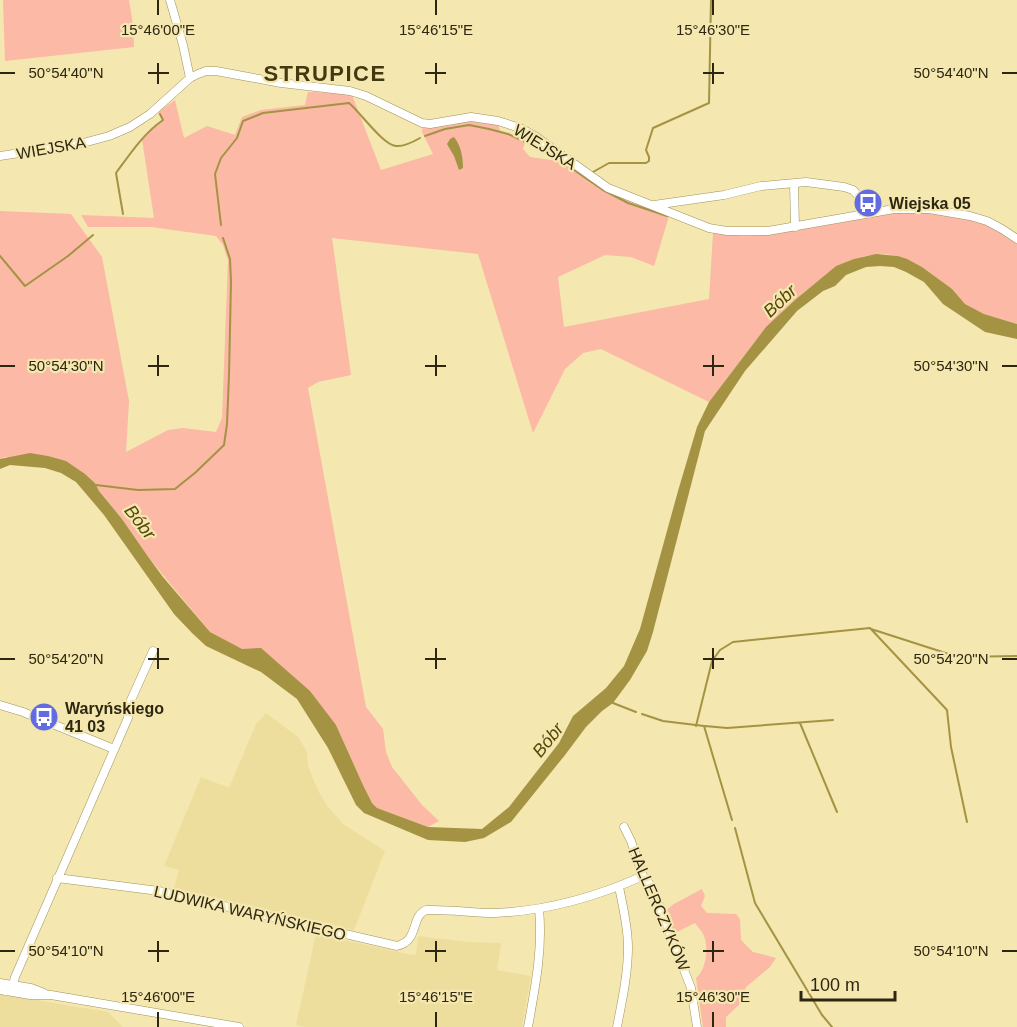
<svg xmlns="http://www.w3.org/2000/svg" width="1017" height="1027" font-family="Helvetica,sans-serif">
<style>
.built{fill:#eede9e}
.green{fill:#fbb9a6}
.water{fill:#a59344}
.lines{fill:none;stroke-linecap:round;stroke-linejoin:round}
.stream{stroke:#a59344;stroke-width:2}
.minor-casing{stroke:#9f935d;stroke-width:9}
.minor{stroke:#fff;stroke-width:8}
.ticks{fill:none;stroke:#2d2711;stroke-width:2}
.labels{text-anchor:middle;dominant-baseline:central;stroke-width:4.5;stroke-linejoin:round;paint-order:stroke}
.street-label{font-size:16px;fill:#2d2711;stroke:#f4e7af}
.poi-label{font-size:16px;font-weight:bold;fill:#2d2711;stroke:#f4e7af;text-anchor:start}
.water-label{font-size:18px;font-style:italic;fill:#554808;stroke:#f4e7af}
.district-label{font-size:22px;font-weight:bold;letter-spacing:1.5px;fill:#423910;stroke:#f4e7af}
.ticks-label{font-size:15px;text-anchor:middle;fill:#2d2711;stroke:#f4e7af;stroke-width:4.5;stroke-linejoin:round;paint-order:stroke}
</style>
<rect width="100%" height="100%" fill="#f4e7af"/>
<path class="built" d="M266,713L298,737L307,752L308,766L318,791L328,807L338,818L343,824L385,851L354,930L174,888L179,870L164,866L201,777L229,788L256,724Z
M316,934L412,955L416,954L418,936L468,942L501,943L497,970L531,976L522,1027H305L296,1025Z
M0,994L108,1012L123,1027H0Z"/>
<path class="green" d="M3,0H129L133,25L134,47L5,61Z
M308,92L341,93L352,95L381,170L433,154L422,132V129L426,127L452,125L465,121L498,124L500,131L526,139L523,149L530,157L551,160L557,156L605,190L629,201L669,216L654,266L631,257L605,255L558,277L564,327L709,299L713,233L746,236L762,235L895,213L930,212L969,219L987,224L1017,243V324L984,314L965,304L951,289L922,267L898,256L885,254L865,256L836,266L788,306L753,344L709,402L601,349L583,353L565,369L533,433L478,254L332,238L351,375L318,382L308,388L366,707L383,729L386,752L392,767L422,805L439,821L428,827L377,808L372,803L363,785L336,725L242,650L210,632L149,558L122,519L99,491L95,483L85,474L5,457L0,459V211L71,214L102,257L129,401L126,452L168,430L183,428L216,432L222,418L228,260L223,245L216,236L151,227H88L81,215L154,218L142,139L152,128L162,121L158,112L175,100L184,138L207,126L235,135L242,117L261,110L305,105Z
M702,889L705,896L701,906L707,913L736,914L740,919L741,940L753,952L776,958L770,967L746,987L741,1003L726,1017V1027H703L696,978C706,970 709,948 704,936C702,931 698,927 695,923L673,934L665,911L674,904Z"/>
<path class="water" d="M454,137C461,146 463,157 463,168L459,170L454,156L447,144L450,139Z
M876,254L898,256L907,259L922,267L952,289L965,304L984,314L1017,324V339L985,332L943,304L924,282L906,272L894,267L880,266L866,267L846,275L835,286L823,291L797,311L745,371L705,431L653,632L647,651L630,680L613,703L602,711L586,727L565,755L511,822L484,838L465,842L428,840L364,813L356,805L328,748L297,699L261,672L206,646L192,633L174,614L104,515L76,482L61,473L45,468L10,465L0,469V459L30,453L48,456L66,461L85,474L95,483L99,491L122,519L149,558L163,577L210,632L242,649L261,648L310,691L336,725L363,785L372,803L377,808L428,827L482,829L509,807L559,743L573,716L606,688L624,666L640,629L678,491L697,427L709,402L766,327L795,300L836,266L854,259Z"/>
<g class="lines">
<path class="stream" d="M425,136L445,129L469,125L489,129L508,134L555,156L584,177L586,176
M593,172L609,163H646L649,161V157L646,150L653,128L709,103L711,0
M584,177L603,190L628,203L667,216
M123,214L116,173C130,154 143,134 163,120L160,114
M221,225L215,174L221,158L237,138L243,121L263,113L349,103C360,112 383,145 396,146C404,147 413,142 420,138
M0,256L25,286L68,256L93,235
M96,485L138,490L175,489L196,472L224,445L227,424L229,375L231,282L230,259L223,238
M871,629L958,657L1017,656
M613,703L636,712
M642,714L663,721L704,726L732,820
M800,723L837,812
M696,726L712,661L720,650L733,642L870,628L947,710L951,747L967,822
M705,726L727,728L833,720
M735,828L755,903L822,1015L832,1027"/>
<g class="minor-casing">
<path id="minor" d="M170,0L183,45L190,78
M0,156L83,143L109,136L130,127L150,114L190,78L198,74L206,71H216L281,83L350,91L366,96L422,123L430,124L471,117L498,121L520,128L535,136L608,188L709,228L727,231H768L894,209H929L970,216L987,221L1002,229L1017,239
M794,184L795,227
M654,205L724,195L761,186L806,182L844,187L853,190L861,199L865,214
M0,705L23,712L114,749
M624,827L631,841L643,876L652,887L691,988L697,1027
M57,878L159,891L397,946C420,940 410,917 426,910C449,909 472,913 495,913C545,911 598,896 643,876
M0,983L31,988L44,993
M0,990L30,995H51L239,1027
M5,991L13,985L15,977L128,718L127,709L153,651
M528,1027C535,988 543,949 539,909
M617,1027C622,1001 628,974 628,947C628,927 623,907 619,887"/>
</g>
<use href="#minor" class="minor"/>
</g>
<path class="ticks" d="M158,0V15M436,0V15M713,0V15M158,63V84M436,63V84M713,63V84M0,73H15M148,73H169M425,73H446M703,73H724M1002,73H1017M158,355V376M436,355V376M713,355V376M0,366H15M148,366H169M425,366H446M703,366H724M1002,366H1017M158,648V669M436,648V669M713,648V669M0,659H15M148,659H169M425,659H446M703,659H724M1002,659H1017M158,941V962M436,941V962M713,941V962M0,951H15M148,951H169M425,951H446M703,951H724M1002,951H1017M158,1012V1027M436,1012V1027M713,1012V1027"/>
<defs>
<g id="bus-disc" transform="scale(1.5)"><circle r="9.5" fill="#636be3" stroke="#f4e7af"/><path d="M-5-6H5V4H4V6H2V4H-2V6H-4V4H-5ZM-3.5-4V0h7V-4ZM-3.5 1.2v1.5H-2V1.2ZM2 1.2v1.5H3.5V1.2Z" fill="#fff"/></g>
</defs>
<g fill-rule="evenodd">
<use href="#bus-disc" x="868" y="203"/>
<use href="#bus-disc" x="44" y="717"/>
</g>
<g class="labels">
<g class="street-label">
<text transform="translate(545 147) rotate(32)">WIEJSKA</text>
<text transform="translate(51 148) rotate(-10)">WIEJSKA</text>
<text transform="translate(659 909) rotate(67)">HALLERCZYKÓW</text>
<text transform="translate(250 913) rotate(13)">LUDWIKA WARYŃSKIEGO</text>
</g>
<g class="poi-label">
<text x="889" y="203">Wiejska 05</text>
<text x="65" y="708">Waryńskiego<tspan x="65" dy="18">41 03</tspan></text>
</g>
<g class="water-label">
<text transform="translate(780 301) rotate(-43)">Bóbr</text>
<text transform="translate(140 522) rotate(52)">Bóbr</text>
<text transform="translate(548 740) rotate(-51)">Bóbr</text>
</g>
<g class="district-label">
<text x="325" y="73">STRUPICE</text>
</g>
</g>
<g class="ticks-label">
<text x="158" y="35">15°46'00"E</text>
<text x="436" y="35">15°46'15"E</text>
<text x="713" y="35">15°46'30"E</text>
<text x="66" y="78">50°54'40"N</text>
<text x="951" y="78">50°54'40"N</text>
<text x="66" y="371">50°54'30"N</text>
<text x="951" y="371">50°54'30"N</text>
<text x="66" y="664">50°54'20"N</text>
<text x="951" y="664">50°54'20"N</text>
<text x="66" y="956">50°54'10"N</text>
<text x="951" y="956">50°54'10"N</text>
<text x="158" y="1002">15°46'00"E</text>
<text x="436" y="1002">15°46'15"E</text>
<text x="713" y="1002">15°46'30"E</text>
</g>
<path d="M801 991v9h94v-9" fill="none" stroke="#2d2711" stroke-width="3"/>
<text x="810" y="991" font-size="18" fill="#2d2711" stroke="#f4e7af" stroke-width="4.5" paint-order="stroke">100 m</text>
</svg>
